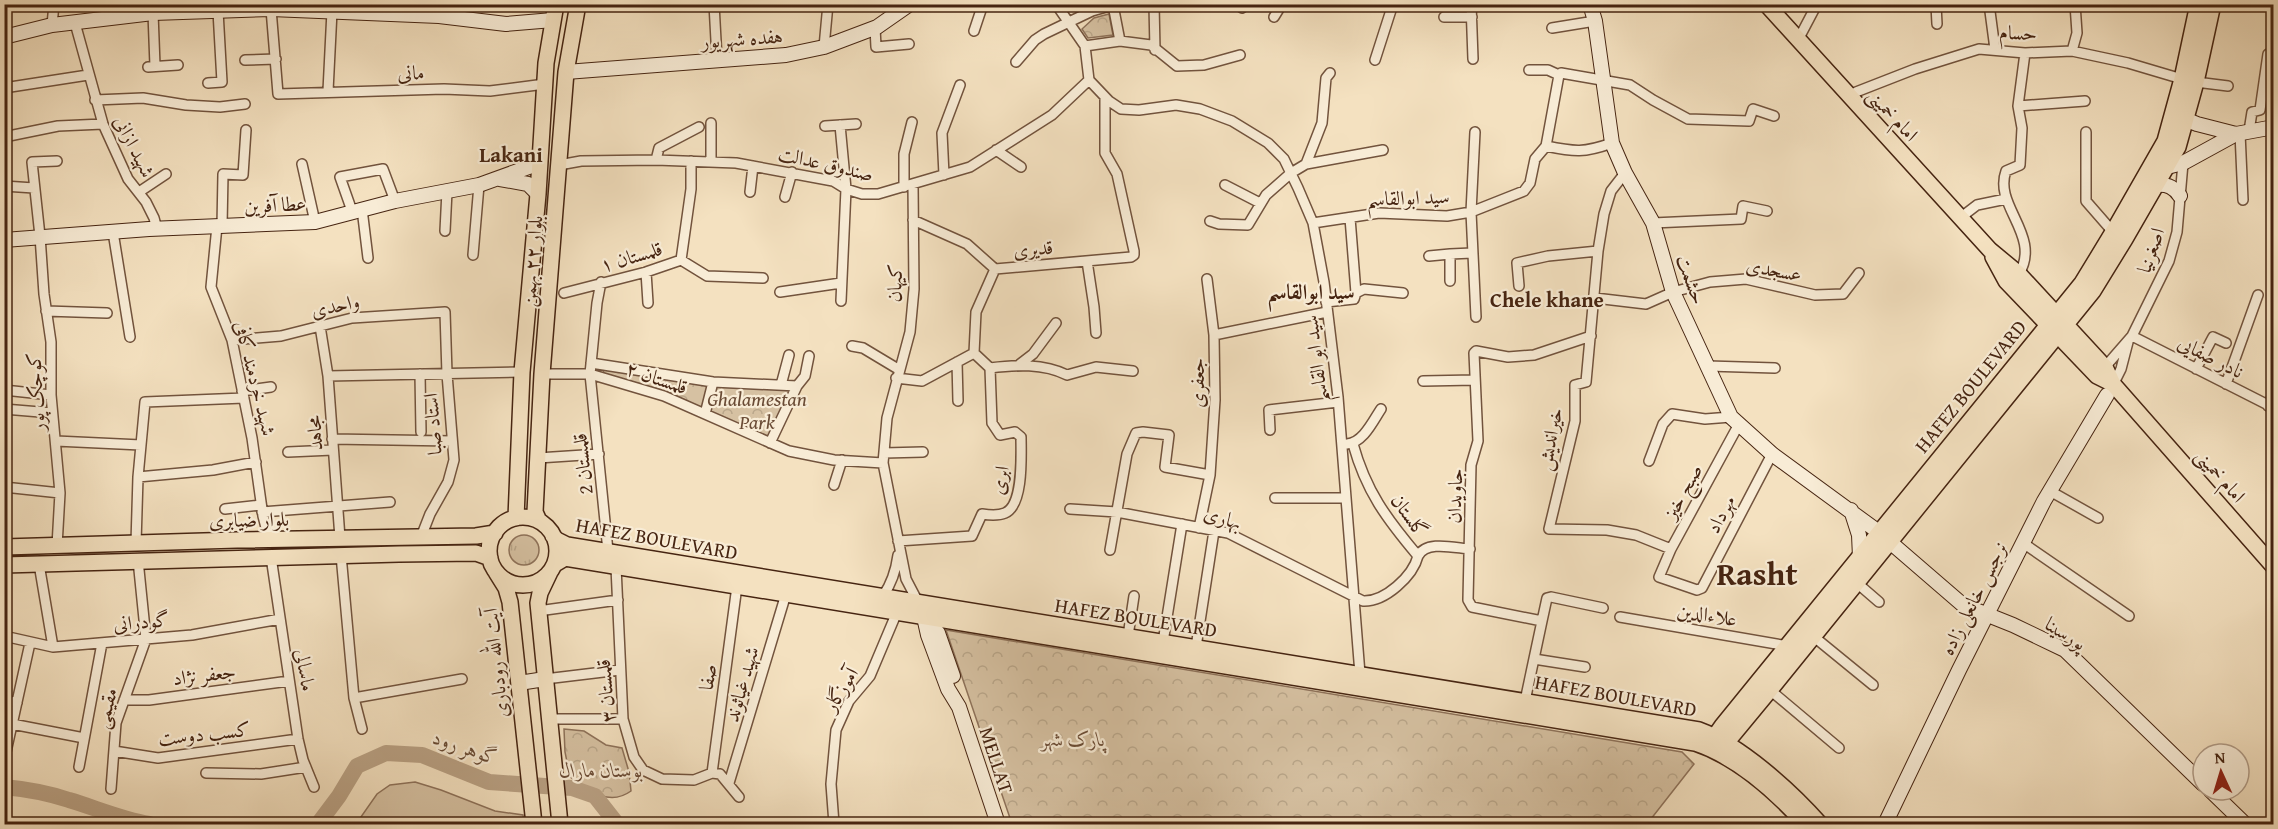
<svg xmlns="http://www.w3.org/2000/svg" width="2278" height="829" font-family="'Gentium Book Plus',Amiri,serif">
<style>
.grass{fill:url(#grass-tufts);stroke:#8e725a;stroke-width:1.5}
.forest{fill:url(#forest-crowns);stroke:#8e725a;stroke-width:1.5}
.pitch{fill:#d6c1a2;stroke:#8e725a;stroke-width:1.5}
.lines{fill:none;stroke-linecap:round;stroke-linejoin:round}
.river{stroke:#b9a184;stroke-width:16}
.street-casing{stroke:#72533d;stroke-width:12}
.secondary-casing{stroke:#462411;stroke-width:16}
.primary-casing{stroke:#462411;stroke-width:18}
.street{stroke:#f8ecd6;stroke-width:9}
.secondary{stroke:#f8ecd6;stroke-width:14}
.primary{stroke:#f4e1c0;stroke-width:15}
.labels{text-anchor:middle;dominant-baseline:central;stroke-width:4.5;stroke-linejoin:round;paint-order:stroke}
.street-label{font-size:20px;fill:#462411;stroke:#f8ecd6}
.park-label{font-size:20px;font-style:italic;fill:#6a4b35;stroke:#f8ecd6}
.neighbourhood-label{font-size:21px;font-weight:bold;fill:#462411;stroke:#f8ecd6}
.water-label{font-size:21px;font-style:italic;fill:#684a34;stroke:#f8ecd6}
.town-label{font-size:32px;font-weight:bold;fill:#462411;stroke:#f8ecd6}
</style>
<defs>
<pattern id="grass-tufts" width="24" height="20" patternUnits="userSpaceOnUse" patternTransform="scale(1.5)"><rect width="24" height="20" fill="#d6c1a2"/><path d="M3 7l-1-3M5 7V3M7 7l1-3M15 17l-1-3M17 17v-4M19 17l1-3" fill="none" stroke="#b9a68a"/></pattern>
<pattern id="forest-crowns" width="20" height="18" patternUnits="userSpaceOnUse" patternTransform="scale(1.5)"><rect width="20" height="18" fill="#d6c1a2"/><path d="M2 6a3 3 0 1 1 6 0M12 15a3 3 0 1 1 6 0" fill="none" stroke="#b9a68a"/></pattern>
</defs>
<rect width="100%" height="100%" fill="#f4e1c0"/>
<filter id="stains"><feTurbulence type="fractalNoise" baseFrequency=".00333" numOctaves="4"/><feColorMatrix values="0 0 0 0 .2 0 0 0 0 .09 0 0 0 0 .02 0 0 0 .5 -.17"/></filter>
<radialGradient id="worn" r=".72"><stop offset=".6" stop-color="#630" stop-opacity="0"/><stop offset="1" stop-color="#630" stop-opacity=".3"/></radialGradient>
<path class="grass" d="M509 550a15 15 0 1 1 30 0a15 15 0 1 1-30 0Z"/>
<path class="forest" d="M1109,14L1113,35L1088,38L1082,29L1094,18Z
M604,370L705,383L794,389L768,439L670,393L603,373Z
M946,630L1682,752L1694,764L1647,824H1012Z
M564,729L584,731L606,745L622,748L629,772L631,791C609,807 588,790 570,777L565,752Z"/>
<path class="pitch" d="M415,782L441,790L495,811L523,815L524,824H356L377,794L390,785Z"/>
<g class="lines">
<path class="river" d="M4,787C26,789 48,793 69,800C96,808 121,819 149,824
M318,824L339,796L357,766L386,753L422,755L489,782L572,788L595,796L617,824"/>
<g class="street-casing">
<path id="street" d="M714,4L717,59
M1056,4L1085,46L1089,80
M1154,4L1155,50
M1471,4L1473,59
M1989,4L1995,49
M1242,8L1244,4
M271,9L278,94L444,89L490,91L545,84
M153,13L155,66
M451,17L456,4
M1274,17L1282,4
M1444,17H1472
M75,23L103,124L128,179L146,202L154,218L157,229
M1937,24L1936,5L1938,4
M52,25L54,4
M875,28L876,47L909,44
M1552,28L1595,21
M974,31L983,4
M1798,40L1817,4
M1085,46L1120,41L1151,45L1177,66L1204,65L1240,55
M824,47L828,4
M2072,51L2077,33L2075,4
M245,60L276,59
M1375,60L1393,4
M1016,62L1035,40L1044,34L1092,11L1113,5L1120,41
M148,67L178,65
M1529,70H1548L1559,75
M1559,75L1561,73L1630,85L1653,100L1688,119L1749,121L1753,109L1774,116
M1089,80L1109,101L1121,109L1139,110L1176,105L1200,109L1232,121L1268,143L1284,159L1298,188L1313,223L1324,282L1338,397L1360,674
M2196,82L2228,86
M208,83L222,82L218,11
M4,88L88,75
M328,91L332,11
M1856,92L1915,69L1979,49L2025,53L2072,51L2128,63L2182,79
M95,100L143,98L186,105L220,107L245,104
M2018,106L2085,101
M711,123V162
M840,125L846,189L841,301
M825,126L856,124
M2249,131L2252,112L2260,110L2268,54
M1475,132L1471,212L1476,317
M2086,132V201L2113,232
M2240,133L2243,200
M4,137L58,126L103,124
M1546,146L1559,75
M1546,146C1575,152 1584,153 1612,143
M996,150L1021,167
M656,160L659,148L699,127
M57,161L32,162L40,236L44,294L51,342V395L60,493L57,546
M302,164L315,222
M1306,164L1322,123L1326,78L1330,73
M559,165L581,161L656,160L736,163L833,181L846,189L862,194H878L970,167L1052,115L1089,80
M1625,173L1611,191L1604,214L1598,251L1586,382L1575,385V421L1549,529L1607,530L1636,535L1671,549
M944,175L942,133L960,85
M913,185L914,289L910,332L887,418L883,463L906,579L918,602
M1225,185L1260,203
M4,186L34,188
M904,187V154L912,122
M139,192L166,174
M750,192L753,166
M785,197L792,172
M362,209L368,258
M352,211L340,177L383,169L395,201
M1350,218L1356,293
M1960,218L1977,205L2006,199
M913,220L967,244L995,269L1131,257L1134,255V251L1117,174L1105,153V97
M1210,221L1219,224L1248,225L1266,195L1291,173L1306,164L1383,150
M1313,223L1379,213L1447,216L1471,212L1524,191L1530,183L1535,159L1546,146
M1653,223L1741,219L1743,206L1767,211
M217,226L211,287L232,340L252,438L263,516L269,539
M222,226L223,174L243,175L246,130
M445,231L447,191
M113,232L130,337
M473,255L479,185
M1429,256L1450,254
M681,260L691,189V161
M681,260L707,276L763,278
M1087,261L1094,307L1096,333
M646,272L648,303
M2019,274C2042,235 1993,206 2006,171L2020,165L2022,128L2018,106L2025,53
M1207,279L1214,335
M1450,281V254L1472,253
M601,282L597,303L590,374L608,551
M1519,286L1517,263L1548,256L1598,251
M780,292L841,283
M564,293L646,272L681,260
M1595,298L1646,304L1673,292L1710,282L1746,279L1815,295L1843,294L1859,273
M1326,302L1354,299L1356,293L1364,289L1403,293
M46,311L107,313
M320,326L328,376L340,538
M2132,336L2274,408
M232,340L281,336L352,318L445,312L447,374L454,460L448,482L430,514L421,537
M852,346L863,348L898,369
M974,353L976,312L995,269
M957,362L958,401
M591,363L713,382L797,386
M1020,364L1033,354L1056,323
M1708,366L1775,368
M2105,367L2132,336L2169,261L2177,232L2183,163
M2196,369L2213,337L2226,343
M420,374L421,432
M542,374H590L664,396L789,451L834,460L883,463
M328,376L522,372
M896,378L922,381L974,353L990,368C1016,365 1043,363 1067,375L1096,367L1133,371
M1423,381L1475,380
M2226,384L2258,295
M781,385L789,355
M2113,385L2121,369L2128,342
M4,390L51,395
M242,391L271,387
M2268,406L2274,392
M4,409L52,413
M705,414L713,382
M1739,424L1671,549L1659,577L1697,590L1702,588L1772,454
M1270,430L1269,410L1338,402
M332,439L452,441
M56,441L141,445
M770,443L797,386L805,376L809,356
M1347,444C1363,443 1373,421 1381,409
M1353,444C1366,491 1386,518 1418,556C1426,540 1455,548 1470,549
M288,452L333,450
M884,453L923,452
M538,458L599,454
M1649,461L1663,424L1672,414L1705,419L1731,417
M138,477L213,470L256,462
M834,485L842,460
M4,487L60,493
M2050,491L2098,518
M1275,498H1346
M225,509L261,505
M1070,509L1117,512L1228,533L1363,601C1385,602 1413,576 1418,556
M262,512L390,502
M1199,528L1210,475
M898,541L972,536L982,514C989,515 998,516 1005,513C1024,505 1021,454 1021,437L1015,432L1000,435L992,423L990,368
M136,543L138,477L145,402L244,398
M2023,543L2129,616
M1110,550L1127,454L1136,433L1143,432L1169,435L1165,467L1210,475L1215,400L1214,335L1327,312
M341,555L354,698L362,729
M271,557L298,739L303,760L314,787
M39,564L53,647
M616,567L623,719L634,757L643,770L662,779L694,780L712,773L720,774L739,797
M1857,583L1879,602
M883,596C892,583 896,570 898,555
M538,611L618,600
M1620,617L1788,646
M1542,621L1547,598L1551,597L1603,608
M4,636L53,647L192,635L280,619
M1128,636L1134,596
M1813,636L1873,685
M1163,642L1182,524
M1196,647L1214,531
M1534,659L1585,667
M545,679L620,670
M1770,690L1839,748
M354,698L462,679
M4,700L17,703
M124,700H149L289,681
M1525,701L1542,621L1472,607L1468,600L1471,465L1478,441L1474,353L1476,351L1508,357L1534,355L1591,336
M556,719H623
M12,724L84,738
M114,751L158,758L298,739
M4,761L30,643
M79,767L102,643
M206,773L261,774L306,767
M712,773L737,586
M729,783L786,594
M111,789L116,723L146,639L138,560
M834,824L831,784L836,730L849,701L870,676L897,612"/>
</g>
<g class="secondary-casing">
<path id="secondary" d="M1590,4L1595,21L1612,143L1625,173L1653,223L1673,292L1731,417L1772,454L1880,533
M4,37L52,25L153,13L271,9L439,16L506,24L553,20
M566,72L786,55L824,47L877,27L910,4
M2187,120L2197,124L2236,134
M2167,167L2183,163L2236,134L2274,127
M500,179L528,184L538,194
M2157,185C2167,184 2174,187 2180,196
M4,240L149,229L315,222L395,201L479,185L540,163
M1851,510L1859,535L1860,557
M1890,542L1963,605L2013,625L2065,650L2203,784
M924,617L928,635L948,689L959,707L998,824
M927,620L938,633L953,676
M519,683L545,679
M2210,790L2245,824
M1885,824L1959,670L2044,501L2107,395"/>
</g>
<g class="primary-casing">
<path id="primary" d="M1766,4L1990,250L2019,274L2105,367L2113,384L2274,567
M1993,257L2006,281L2097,376L2113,384
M489 551a34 34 0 1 1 68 0a34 34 0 1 1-68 0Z
M516,518L522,372L538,194L546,63L556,4
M539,521L535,512L542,374L566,72L578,4
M553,536L557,540L567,545L1699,730C1740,745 1791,791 1820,824
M4,547L237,540L476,536L495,533
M555,564L565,558L1695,743C1737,757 1776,792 1805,824
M4,565L399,554L476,553L490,558
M496,572L506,588L510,602L534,824
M550,572L540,593L538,603L560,824
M1713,743L1715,736L1722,726L2082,283L2113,232L2165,141L2182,79L2198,4
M1720,745L1727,742L1770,690L2093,291L2125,239L2178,147L2196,82L2213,4"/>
</g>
<use href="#street" class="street"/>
<use href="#secondary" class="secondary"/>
<use href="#primary" class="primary"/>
</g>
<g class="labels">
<g class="street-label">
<text transform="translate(2018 32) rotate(2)">حسام</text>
<text transform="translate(742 38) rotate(-4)">هفده شهریور</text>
<text transform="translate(411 72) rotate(-1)">مانی</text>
<text transform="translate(1893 114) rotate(47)">امام خمینی</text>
<text transform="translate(135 146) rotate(63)">شهید ازانی</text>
<text transform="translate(826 163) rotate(13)">صندوق عدالت</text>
<text transform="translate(1408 197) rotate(-2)">سید ابوالقاسم</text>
<text transform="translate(275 204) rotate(-3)">عطا آفرین</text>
<text transform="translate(1033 248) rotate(-5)">قدیری</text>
<text transform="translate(2150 250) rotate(-71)">اصغرنیا</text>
<text transform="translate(631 256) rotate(-16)">قلمستان ۱</text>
<text transform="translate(531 261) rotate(-85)">بلوار ۲۲ بهمن</text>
<text transform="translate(1774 269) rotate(10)">عسجدی</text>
<text transform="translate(1692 279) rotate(70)">حشمت</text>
<text transform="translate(894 283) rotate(-88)">کیهان</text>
<text transform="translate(335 305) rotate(-12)">واحدی</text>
<text transform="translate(2211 356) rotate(27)">نادر صفایی</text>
<text transform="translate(1315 359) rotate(-97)">سید ابو القاسم</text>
<text transform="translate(657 377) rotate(19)">قلمستان ۲</text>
<text transform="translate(256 378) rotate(76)">شهید خردمند کافی</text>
<text transform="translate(1196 383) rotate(-90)">جعفری</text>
<text transform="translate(1970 386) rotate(-51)">HAFEZ BOULEVARD</text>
<text transform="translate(35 392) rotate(-93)">کوچک پور</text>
<text transform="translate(432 424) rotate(-94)">استاد صبا</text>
<text transform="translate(314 433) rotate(-94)">مجاهد</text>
<text transform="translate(1549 439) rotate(-79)">خیراندیش</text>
<text transform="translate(582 464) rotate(-96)">قلمستان 2</text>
<text transform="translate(2221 475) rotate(49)">امام خمینی</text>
<text transform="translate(999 480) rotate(-79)">ابری</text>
<text transform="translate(1682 491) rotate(-61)">صبح خیز</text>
<text transform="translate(1454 496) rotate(-88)">جاویدان</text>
<text transform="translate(1720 514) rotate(-62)">مهرداد</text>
<text transform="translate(1410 515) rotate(54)">گلستان</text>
<text transform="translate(1223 517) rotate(17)">بهاری</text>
<text transform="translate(249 519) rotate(-1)">بلوار ضیابری</text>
<text transform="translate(657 538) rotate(10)">HAFEZ BOULEVARD</text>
<text transform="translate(1973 598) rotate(-63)">نرجس خانعلی زاده</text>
<text transform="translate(1707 614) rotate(9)">علاءالدین</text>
<text transform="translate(1136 617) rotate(9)">HAFEZ BOULEVARD</text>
<text transform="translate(141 621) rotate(-5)">گودرانی</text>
<text transform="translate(2066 633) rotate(32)">پورسینا</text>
<text transform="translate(495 663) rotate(-96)">آیت الله رودباری</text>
<text transform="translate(306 670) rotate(81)">ماسالی</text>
<text transform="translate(204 674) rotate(-7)">جعفر نژاد</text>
<text transform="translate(707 677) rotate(-82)">صفا</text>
<text transform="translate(741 684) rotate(-74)">شهید غیاثوند</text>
<text transform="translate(840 689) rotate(-58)">آموزگار</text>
<text transform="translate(605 691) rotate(-95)">قلمستان ۳</text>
<text transform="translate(1616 695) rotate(10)">HAFEZ BOULEVARD</text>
<text transform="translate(105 708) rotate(-75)">مقیمی</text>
<text transform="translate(204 733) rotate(-6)">کسب دوست</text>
<text transform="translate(997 760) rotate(72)">MELLAT</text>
</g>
<g class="park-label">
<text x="757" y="398">Ghalamestan<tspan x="757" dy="23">Park</tspan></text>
<text x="1073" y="738">پارک شهر</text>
<text x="601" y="769">بوستان مارال</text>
</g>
<g class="neighbourhood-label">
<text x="511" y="154">Lakani</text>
<text x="1311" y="291">سید ابوالقاسم</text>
<text x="1547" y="299">Chele khane</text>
</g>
<g class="water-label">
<text transform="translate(466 747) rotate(19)">گوهر رود</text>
</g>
<g class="town-label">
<text x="1757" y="573">Rasht</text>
</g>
</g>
<rect width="2278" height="829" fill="none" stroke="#f4e1c0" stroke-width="24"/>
<rect x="6" y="6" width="2266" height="817" fill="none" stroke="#462411" stroke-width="3"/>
<rect x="12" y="12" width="2254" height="805" fill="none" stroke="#462411" stroke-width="1.5"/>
<g transform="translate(2221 772) rotate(356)"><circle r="28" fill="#f8ecd6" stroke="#b19c87" stroke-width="1.5"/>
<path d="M0-4.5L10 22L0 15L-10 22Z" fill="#8f2418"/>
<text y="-9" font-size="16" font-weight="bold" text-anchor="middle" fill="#462411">N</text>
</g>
<rect width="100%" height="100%" filter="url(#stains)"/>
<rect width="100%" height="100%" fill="url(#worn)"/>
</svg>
